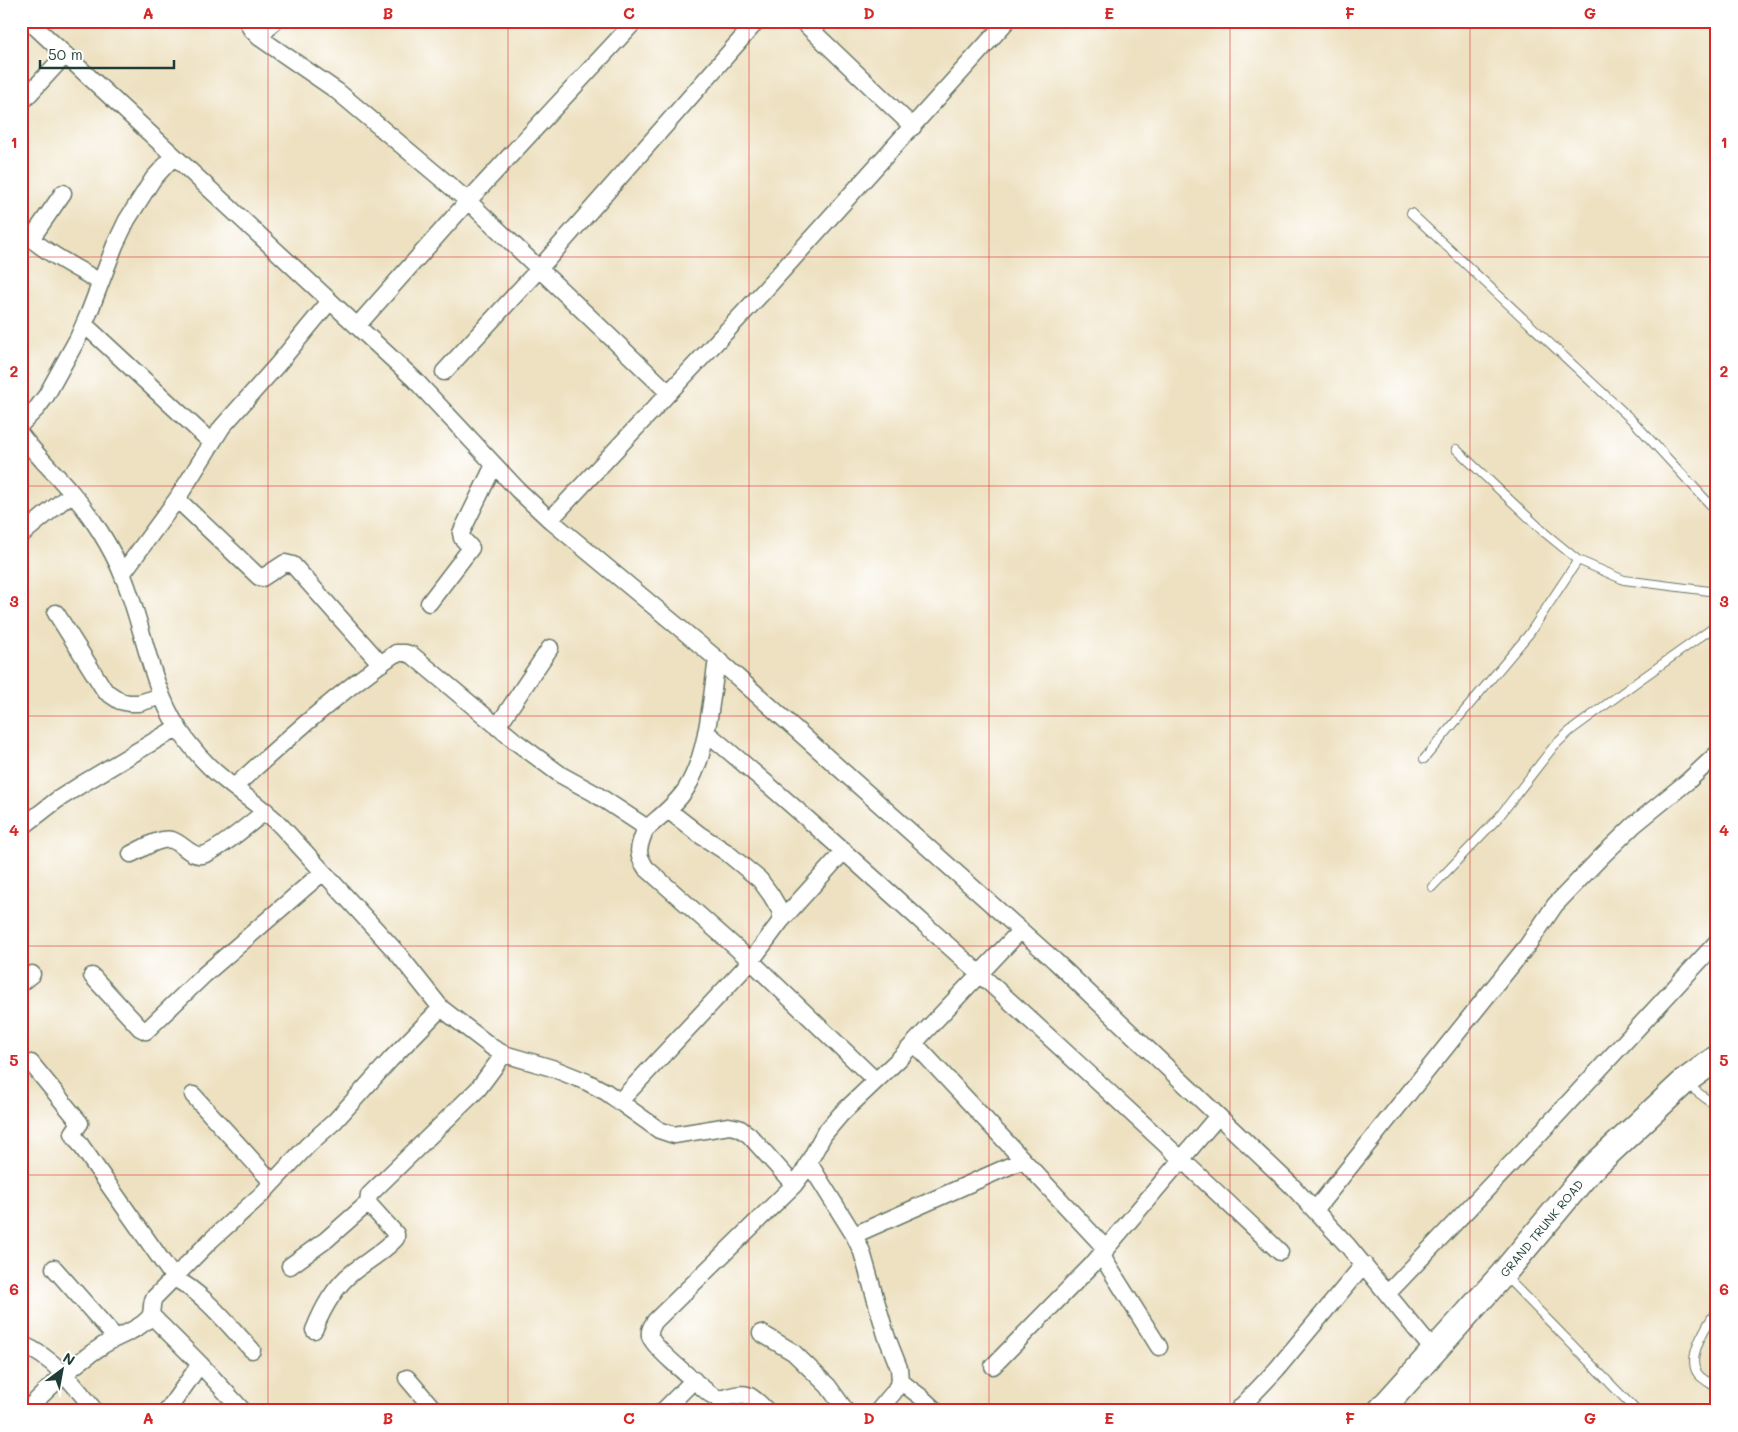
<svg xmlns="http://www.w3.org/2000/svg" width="1738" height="1432" font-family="Mali,sans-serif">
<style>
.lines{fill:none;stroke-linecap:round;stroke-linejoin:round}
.service-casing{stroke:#677665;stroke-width:10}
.minor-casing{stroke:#677665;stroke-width:19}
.primary-casing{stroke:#677665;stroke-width:28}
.service{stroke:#fff;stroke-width:8}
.minor{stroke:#fff;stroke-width:16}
.primary{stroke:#fff;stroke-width:25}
.grid{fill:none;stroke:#d62828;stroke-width:1;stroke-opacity:0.55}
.labels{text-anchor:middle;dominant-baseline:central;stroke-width:4.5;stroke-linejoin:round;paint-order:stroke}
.street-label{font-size:12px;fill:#1f3d34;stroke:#fff}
.neatline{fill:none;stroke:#d62828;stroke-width:2}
.grid-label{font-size:16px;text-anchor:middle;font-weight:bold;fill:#d62828}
</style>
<rect width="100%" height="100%" fill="#fff"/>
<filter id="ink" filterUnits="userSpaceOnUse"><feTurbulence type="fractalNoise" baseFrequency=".02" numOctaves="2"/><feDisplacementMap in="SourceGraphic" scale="10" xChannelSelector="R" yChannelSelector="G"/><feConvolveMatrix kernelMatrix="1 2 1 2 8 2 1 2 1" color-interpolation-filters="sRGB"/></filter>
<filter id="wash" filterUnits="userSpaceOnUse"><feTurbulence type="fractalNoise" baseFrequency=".0096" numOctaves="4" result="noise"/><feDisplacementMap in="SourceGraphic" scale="20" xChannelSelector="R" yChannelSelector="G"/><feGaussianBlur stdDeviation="1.12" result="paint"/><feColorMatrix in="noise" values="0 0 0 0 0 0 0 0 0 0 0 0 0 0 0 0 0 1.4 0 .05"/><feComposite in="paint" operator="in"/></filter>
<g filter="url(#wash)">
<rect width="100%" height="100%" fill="#eee1c1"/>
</g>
<g filter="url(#ink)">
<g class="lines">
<g class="service-casing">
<path id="service" d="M1411,213L1634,422L1717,512
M1456,449L1545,533L1578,560L1624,580L1717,592
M1424,759L1529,634L1578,560
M1432,887L1498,818L1554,746L1570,731L1634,684L1717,625
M1688,1085L1717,1107
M1506,1277L1637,1411
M1717,1309C1708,1324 1685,1357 1698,1374C1702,1379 1711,1384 1717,1388"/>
</g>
<g class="minor-casing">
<path id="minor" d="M29,21L415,380L518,490L550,520L717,659L1055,961L1291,1185L1348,1246L1433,1350
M247,21L251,29L260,38L337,91L468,201L669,393
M802,21L913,127
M260,38L274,21
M21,103L65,55
M21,230C44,252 73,266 100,282
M31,239L63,193
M84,324L212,443
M357,326L468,201L635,21
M444,372L539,269L757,21
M21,424L37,408L46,396L78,338L89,313L115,245L127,220L153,179L174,156
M21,435C36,455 55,473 71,492C91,515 112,548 123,576C143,624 150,684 178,728C191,748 208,767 226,781C245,797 265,809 282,827L399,955L441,1008L493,1048L504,1054L552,1068L587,1082L606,1092L659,1130L674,1135L729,1126L739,1128L749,1135L794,1185
M177,499L259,577L262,578L285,563L293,565L381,664
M550,520L763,292L1007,21
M21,535L72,493
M122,574L177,499L222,427L278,364L330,301
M429,603L471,548L462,538L461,533L494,465
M56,613L105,691L120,701L129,703H139L162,696
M497,727L550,648
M706,732C783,796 857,863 931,930C1049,1036 1165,1143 1280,1252
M234,787C287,739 338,693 396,653H405L412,655L515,741L561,775L594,793L641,824L645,830C639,847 635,852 646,868L751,961L875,1080
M21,828L57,800L82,784L178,727
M645,830C659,817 675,806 686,789C708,754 711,700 717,659
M131,854C142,849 159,837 172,840C182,843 191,857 202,855C216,853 254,820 266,811
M780,922L844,851
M92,976L140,1028L146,1031L204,975L323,872
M21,983L32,974
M914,1043L1106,1249L1103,1258L1159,1347
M31,1063L80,1123L73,1133L75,1137L174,1278C206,1295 228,1325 252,1350
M193,1095L272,1182
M619,1102L751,961L780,922L781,912L771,895L760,880L726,852L700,835L668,810
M809,1163L854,1235L862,1252L886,1335L899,1368L900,1381L894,1392L878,1411
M1315,1210L1527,946L1555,905L1602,856L1634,825L1688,781L1717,754
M854,1235L1023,1160
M290,1266L326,1240L368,1203
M54,1268L115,1337
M1388,1293L1546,1127L1717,942
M151,1315L200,1364L243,1411
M314,1330C323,1308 334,1287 353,1272C367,1261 385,1251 396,1238V1234L368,1203L369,1195L478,1089L504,1054
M761,1333L793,1352L828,1386L846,1411
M21,1344C53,1357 74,1384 95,1411
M993,1366L1092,1265L1218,1116
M407,1378L435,1411
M900,1381L921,1397L936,1411
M26,1411C49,1387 74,1364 102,1346C115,1337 137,1331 148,1319C154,1313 150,1305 154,1298L211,1240L261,1195L308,1145L335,1121L391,1059L441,1008
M167,1411L200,1364
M663,1411L694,1380
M767,1411C746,1389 746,1393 719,1399L710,1394C698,1384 653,1348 650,1336C649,1329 652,1326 655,1321L794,1185L803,1173L824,1134L841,1114L899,1059L1021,930
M1237,1411L1276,1370L1364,1264"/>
</g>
<g class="primary-casing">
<g id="primary">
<path id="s1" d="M1380,1411L1503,1274L1589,1171L1684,1082L1717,1058"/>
</g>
</g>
<use href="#service" class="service"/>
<use href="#minor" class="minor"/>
<use href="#primary" class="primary"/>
</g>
</g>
<path class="grid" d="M268,21V1411M508,21V1411M749,21V1411M989,21V1411M1230,21V1411M1470,21V1411M21,257H1717M21,486H1717M21,716H1717M21,946H1717M21,1175H1717"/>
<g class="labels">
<g class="street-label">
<text stroke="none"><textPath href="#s1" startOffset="244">GRAND TRUNK ROAD</textPath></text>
</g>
</g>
<rect width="1738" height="1432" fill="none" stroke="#fff" stroke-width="55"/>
<g transform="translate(62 1370) rotate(32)" stroke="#ffffff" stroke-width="4" paint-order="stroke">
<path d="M0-4L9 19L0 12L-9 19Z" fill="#1f3d34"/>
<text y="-8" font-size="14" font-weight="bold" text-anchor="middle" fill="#1f3d34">N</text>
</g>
<path d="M40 60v8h134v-8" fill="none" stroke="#1f3d34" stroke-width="2.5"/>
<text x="48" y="60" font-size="15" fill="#1f3d34" stroke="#ffffff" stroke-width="4" paint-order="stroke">50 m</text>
<rect x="28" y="28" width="1682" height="1376" class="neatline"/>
<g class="grid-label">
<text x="148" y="19">A</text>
<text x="388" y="19">B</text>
<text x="629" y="19">C</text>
<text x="869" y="19">D</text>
<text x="1109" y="19">E</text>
<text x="1350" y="19">F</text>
<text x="1590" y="19">G</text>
<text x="14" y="148">1</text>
<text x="1724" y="148">1</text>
<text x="14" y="377">2</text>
<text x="1724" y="377">2</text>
<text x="14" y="607">3</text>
<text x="1724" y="607">3</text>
<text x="14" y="836">4</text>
<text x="1724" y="836">4</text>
<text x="14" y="1066">5</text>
<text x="1724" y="1066">5</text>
<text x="14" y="1295">6</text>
<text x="1724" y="1295">6</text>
<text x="148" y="1424">A</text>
<text x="388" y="1424">B</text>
<text x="629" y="1424">C</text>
<text x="869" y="1424">D</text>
<text x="1109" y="1424">E</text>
<text x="1350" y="1424">F</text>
<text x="1590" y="1424">G</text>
</g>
</svg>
